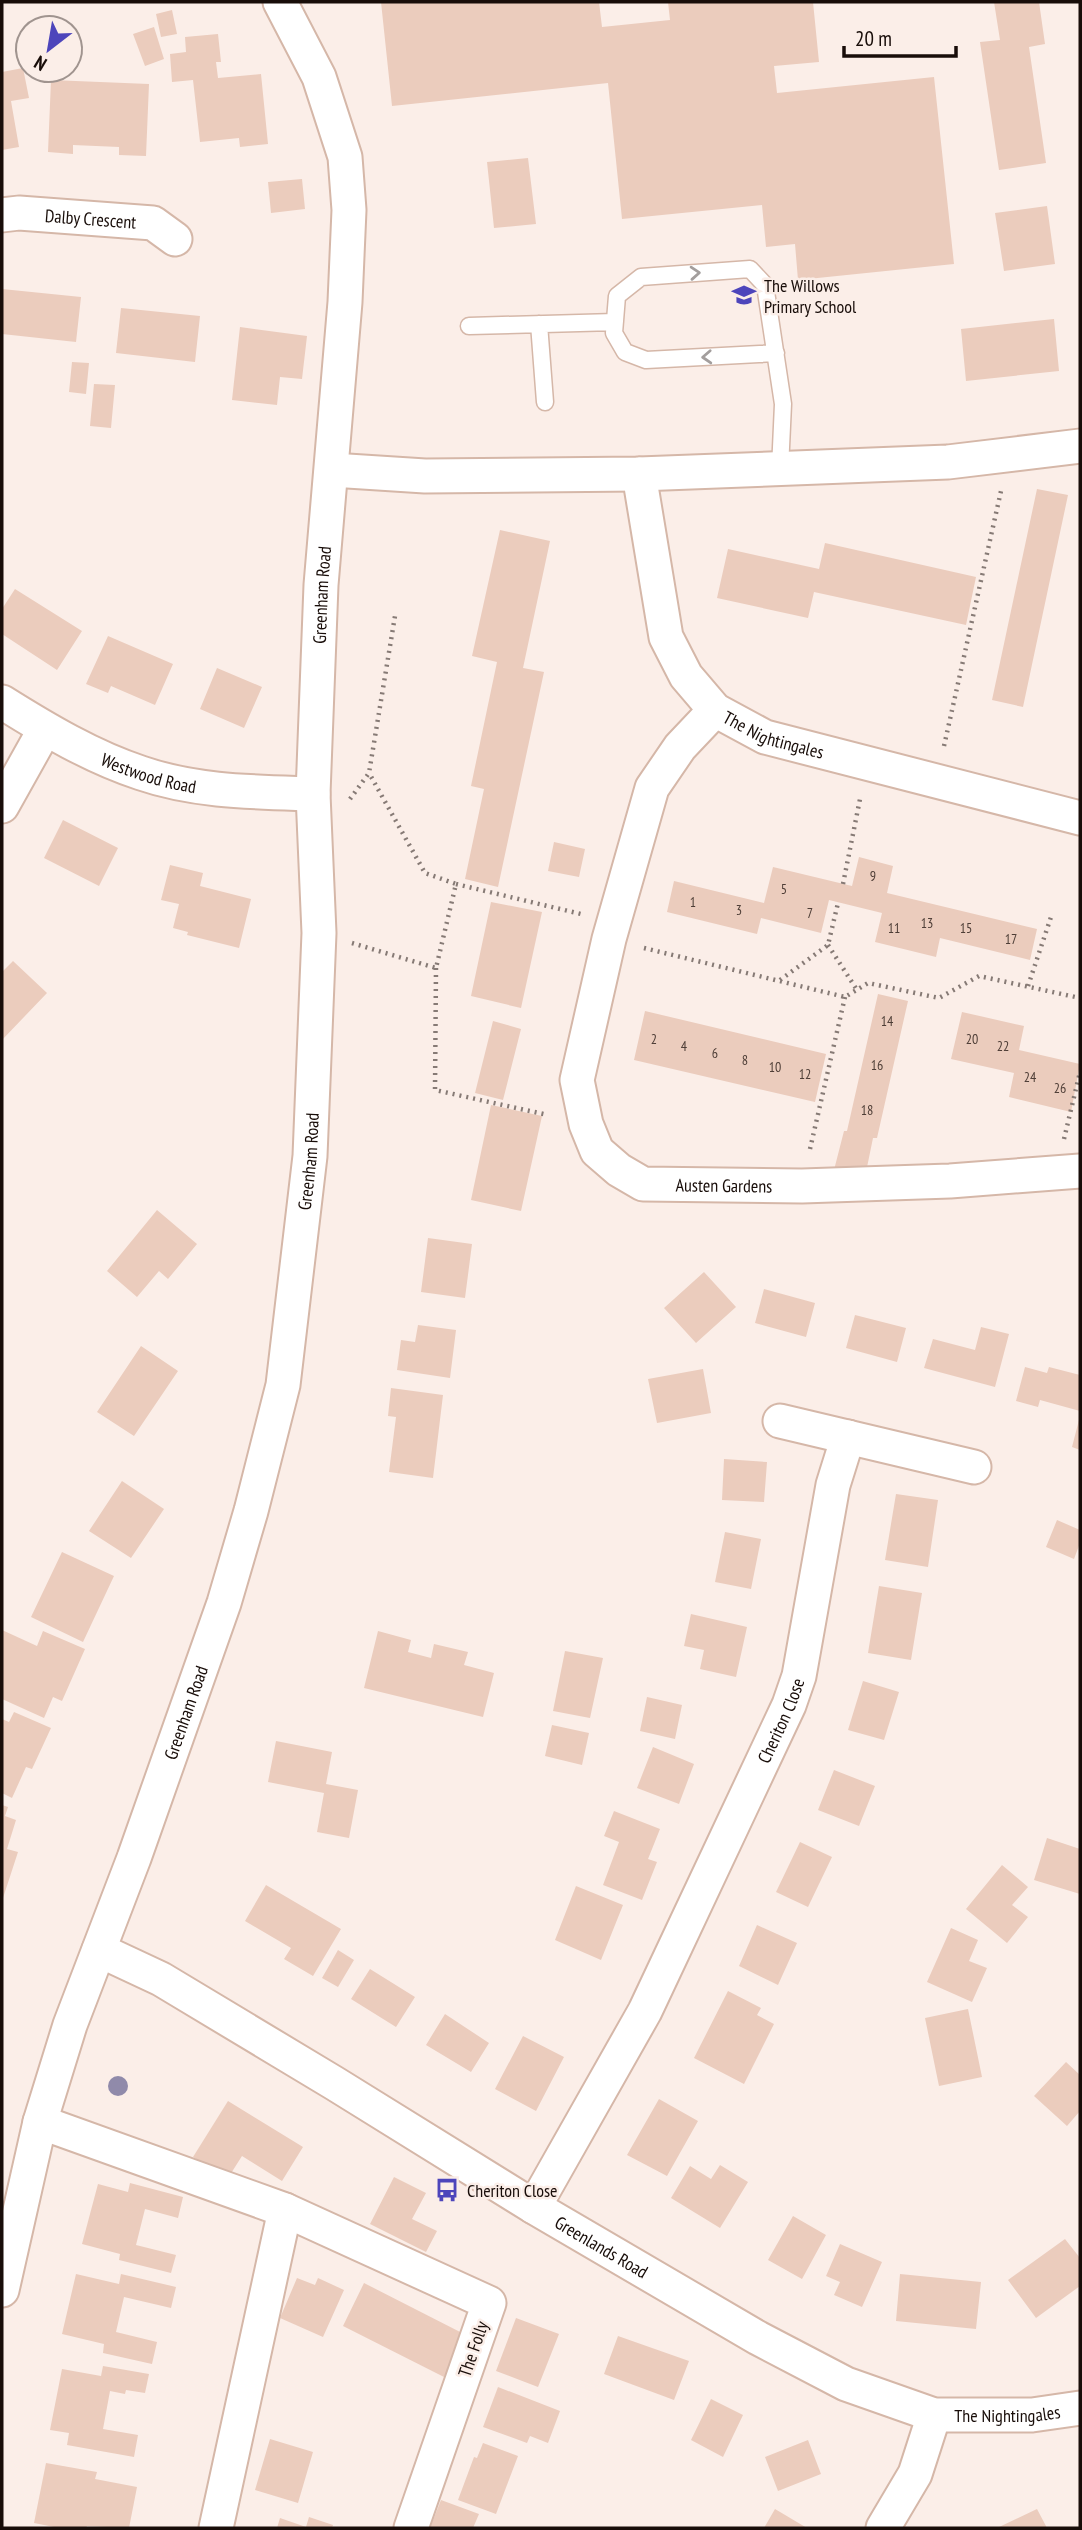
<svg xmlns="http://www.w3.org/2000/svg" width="1082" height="2530" font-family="'PT Sans Narrow',sans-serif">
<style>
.building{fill:#ebccbd}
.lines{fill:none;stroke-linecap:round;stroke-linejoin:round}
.service-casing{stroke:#d5b7a8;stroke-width:19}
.minor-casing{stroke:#d5b7a8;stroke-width:37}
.path{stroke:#867a75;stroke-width:4.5;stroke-dasharray:2 5;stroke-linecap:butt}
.service{stroke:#fff;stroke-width:16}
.minor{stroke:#fff;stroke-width:33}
.tree{fill:#908aaa}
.oneway{stroke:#a39e9d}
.labels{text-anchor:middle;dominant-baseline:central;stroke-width:5;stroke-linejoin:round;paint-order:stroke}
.number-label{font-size:14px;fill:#4d3d36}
.street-label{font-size:18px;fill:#180d09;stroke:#fbeee8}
.poi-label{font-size:18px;fill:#180d09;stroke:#fbeee8;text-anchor:start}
</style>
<rect width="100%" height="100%" fill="#fbeee8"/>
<path class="building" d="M381,2H599L602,27L670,20L668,2H813L819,62L774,66L777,93L934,77L954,264L798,280L795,244L766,247L762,205L622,219L608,83L392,106Z
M994,2H1039L1045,44L1029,47L1046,163L999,170L980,42L1000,40Z
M172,10L177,34L161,37L156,14Z
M154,27L164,59L145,66L133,34Z
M218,34L221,62H216L218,78L261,74L268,144L240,147L239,138L200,142L193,80L172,82L170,54L186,52L185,37Z
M23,68L29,98L11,101L19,147L2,150V72Z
M51,80L149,84L146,156L119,155V147L73,145V154L48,152Z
M528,158L536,224L494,228L487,162Z
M302,179L305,209L271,213L268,182Z
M1047,206L1055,264L1004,271L995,213Z
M2,289L81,297L76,342L2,334Z
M121,308L200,316L195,362L116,353Z
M1054,319L1059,371L966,381L961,329Z
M240,327L307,336L302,379L280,377L277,405L232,400Z
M72,362L89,363L86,394L69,392Z
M94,384L115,385L111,428L90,426Z
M1037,489L1068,495L1023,707L992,700Z
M500,530L550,541L523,668L544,672L498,887L465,879L484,789L471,786L497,662L472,656Z
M825,543L976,577L966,625L814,592L808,618L717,598L728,549L819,569Z
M15,589L82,631L57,670L2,634V609Z
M108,636L173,664L155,705L111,686L108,693L86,684Z
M217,668L262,687L244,728L200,709Z
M63,820L118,848L99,886L44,858Z
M554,842L585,849L579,877L548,871Z
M859,857L893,866L887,893L1037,929L1030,960L940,938L936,957L875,942L882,913L829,900L821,933L761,918L757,934L667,912L674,881L764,903L773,867L852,886Z
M170,865L203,873L200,886L251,899L239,948L187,935L188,932L173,928L179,904L161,900Z
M491,902L542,912L521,1008L471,996Z
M13,961L47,993L2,1040V972Z
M878,994L908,1001L877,1138H873L865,1177L834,1170L844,1131H847Z
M645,1011L826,1054L815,1102L634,1060Z
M962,1012L1024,1026L1019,1050L1080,1064L1071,1112L1009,1097L1014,1073L951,1059Z
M493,1021L521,1029L503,1100L475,1093Z
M491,1105L542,1116L521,1211L471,1200Z
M157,1210L197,1244L168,1279L159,1271L137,1297L107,1271Z
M428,1238L472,1244L465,1298L421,1292Z
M704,1272L736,1307L696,1343L664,1308Z
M764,1289L815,1303L806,1337L755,1323Z
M855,1315L906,1328L897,1362L846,1348Z
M418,1325L456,1330L450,1378L397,1370L401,1340L415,1342Z
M981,1327L1009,1334L995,1387L924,1368L933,1339L975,1350Z
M141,1346L178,1371L134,1436L97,1412Z
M1025,1367L1047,1373L1049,1367L1080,1375V1411L1040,1400L1038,1407L1016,1401Z
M703,1369L711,1413L657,1423L648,1379Z
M391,1388L443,1395L433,1478L389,1472L396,1417L388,1416Z
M1079,1420H1080V1450L1072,1447Z
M724,1459L767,1462L764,1502L722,1500Z
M122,1481L164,1509L131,1558L89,1531Z
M896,1494L938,1500L928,1567L885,1560Z
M1057,1520L1080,1530V1543L1074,1559L1046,1547Z
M725,1532L761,1539L751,1589L715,1582Z
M62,1552L114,1576L83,1642L31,1617Z
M879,1586L922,1593L911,1660L868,1653Z
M691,1614L747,1627L736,1677L700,1669L704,1650L684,1646Z
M2,1630L37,1646L43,1631L85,1649L62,1701L53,1697L44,1718L2,1699Z
M378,1631L411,1640L408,1652L431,1658L434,1644L468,1652L464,1665L494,1673L483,1717L364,1688Z
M565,1651L603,1658L590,1718L553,1711Z
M863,1681L899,1692L884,1740L848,1730Z
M647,1697L682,1705L675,1739L640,1731Z
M14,1712L51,1728L32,1769L26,1767L12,1798L2,1793V1719L9,1722Z
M552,1725L589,1733L582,1765L545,1756Z
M276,1741L332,1752L326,1784L358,1790L349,1838L317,1832L324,1793L268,1782Z
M653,1747L694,1764L679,1804L637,1788Z
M834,1770L875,1786L859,1826L818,1810Z
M2,1805L8,1807L5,1816L16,1820L7,1849L18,1852L2,1901Z
M614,1811L660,1829L648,1859L657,1862L642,1900L603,1885L619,1842L604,1836Z
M1047,1838L1080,1849V1894L1034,1880Z
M800,1842L832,1857L808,1907L776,1892Z
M1002,1865L1028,1887L1012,1905L1028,1917L1007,1943L966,1909Z
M266,1885L341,1929L313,1976L284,1959L291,1948L245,1921Z
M576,1886L623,1905L601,1960L555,1940Z
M757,1925L797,1943L778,1985L739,1966Z
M951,1928L978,1940L969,1961L987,1968L972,2002L927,1982Z
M338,1950L354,1960L338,1987L322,1978Z
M370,1969L415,1997L396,2027L351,1999Z
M728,1991L761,2008L757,2015L774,2024L744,2084L694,2058Z
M968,2009L982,2077L939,2086L925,2018Z
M445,2014L489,2043L471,2072L426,2045Z
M523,2036L564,2057L536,2111L495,2089Z
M1066,2062L1080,2075V2111L1067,2126L1034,2096Z
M659,2099L698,2121L667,2176L627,2155Z
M228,2101L303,2147L282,2181L242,2156L228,2178L193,2157Z
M720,2165L748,2182L720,2228L671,2198L690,2166L711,2179Z
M394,2177L426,2193L412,2219L437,2231L426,2252L370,2224Z
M130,2183L183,2197L178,2218L145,2209L136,2245L176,2255L171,2273L119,2260L120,2254L82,2244L98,2184L128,2192Z
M793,2216L826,2235L802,2279L768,2260Z
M1065,2239L1080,2258V2286L1036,2318L1008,2280Z
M840,2244L882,2262L862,2307L834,2295L840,2282L826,2276Z
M76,2274L119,2284L121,2274L176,2287L171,2308L124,2297L116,2332L157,2342L152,2364L103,2353L104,2344L62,2334Z
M900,2274L981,2282L976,2329L896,2321Z
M297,2278L315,2285L318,2278L344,2290L323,2337L280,2318Z
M364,2283L466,2335L444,2377L343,2326Z
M516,2318L559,2334L538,2387L496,2371Z
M618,2336L689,2361L674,2400L604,2374Z
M103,2366L149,2374L145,2393L126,2390L125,2394L110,2391L103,2429L138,2435L134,2457L67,2445L69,2433L50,2430L62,2369L101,2376Z
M498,2387L560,2411L548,2443L530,2436L527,2443L483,2427Z
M711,2399L743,2415L723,2457L691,2440Z
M270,2439L313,2452L298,2503L255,2490Z
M808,2440L821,2474L778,2491L765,2457Z
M483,2443L518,2456L496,2514L458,2500L474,2457L477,2458Z
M46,2463L97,2472L95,2479L137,2487L129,2528L87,2526L86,2528H59L34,2523Z
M441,2500L479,2514L473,2528H430Z
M775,2509L807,2528H764Z
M1037,2509L1047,2528H997Z
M309,2517L333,2525L332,2528H277L280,2518L306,2527Z"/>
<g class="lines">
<g class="service-casing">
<path id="service" d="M539,324L545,402
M469,326L615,322
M776,353L646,360L625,352L614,333L617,296L641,277L750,269L765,285L783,404L780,469"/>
</g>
<g class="minor-casing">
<g id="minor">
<path id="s1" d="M2,215L19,213L153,223L175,239"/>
<path d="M332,470L425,476L639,474L948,462L1080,446"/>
<path id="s2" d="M639,474L666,637L686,676L715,710L765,737L1080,818"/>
<path id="s3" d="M2,702C45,729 92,757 141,773C196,792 255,792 313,794"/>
<path id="s4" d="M715,710L680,747L652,788L609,939L577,1080L586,1124L597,1151L619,1170L643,1184L802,1186L950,1181L1080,1171"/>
<path d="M2,806L45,729"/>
<path d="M780,1421L974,1467"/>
<path id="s5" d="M99,1950L161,1979L334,2083L534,2207L758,2338L846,2384L934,2415H1032L1080,2408"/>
<path d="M40,2122L285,2210L489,2303L411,2528"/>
<path id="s6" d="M534,2207L645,2011L789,1705L799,1676L833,1485L848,1437"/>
<path id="s7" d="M2,2290L40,2122L70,2025L134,1858L224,1603L251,1511L283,1385L310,1156L319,933L313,794L321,585L345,302L349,210L345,157L319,77L280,2"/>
<path d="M216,2528L285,2210"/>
<path d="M883,2528L915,2474L934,2415"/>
</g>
</g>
<path class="path" d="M944,746L1001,491
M350,799L369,773L395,616
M456,884L581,914
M843,884L860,799
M352,943L436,968L456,884L425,873L369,773
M828,945L857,990
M644,948L845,997L868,983L939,998L979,976L1080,998
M436,968L435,1090L548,1115
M780,980L828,945L838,903
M1028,986L1051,917
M1064,1139L1080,1072
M810,1149L845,997"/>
<use href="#service" class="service"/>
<use href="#minor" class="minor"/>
</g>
<circle class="tree" cx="118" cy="2086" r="10"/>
<defs><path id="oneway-chevron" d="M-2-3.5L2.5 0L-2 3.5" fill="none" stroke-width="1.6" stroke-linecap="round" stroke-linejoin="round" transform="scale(1.75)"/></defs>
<g class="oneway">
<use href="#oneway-chevron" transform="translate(695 273) rotate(-4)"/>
<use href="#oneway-chevron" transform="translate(707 357) rotate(177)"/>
</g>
<defs>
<g id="school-bare" transform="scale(1.89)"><path d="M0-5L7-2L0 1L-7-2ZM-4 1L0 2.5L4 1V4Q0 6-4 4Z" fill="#4d45bb" stroke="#fbeee8" stroke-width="2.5" paint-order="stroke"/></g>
<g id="bus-bare" transform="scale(1.89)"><path d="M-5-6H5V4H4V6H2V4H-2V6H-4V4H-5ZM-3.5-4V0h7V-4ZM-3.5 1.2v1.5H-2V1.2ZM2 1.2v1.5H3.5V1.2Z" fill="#4d45bb" stroke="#fbeee8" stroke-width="2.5" paint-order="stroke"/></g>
</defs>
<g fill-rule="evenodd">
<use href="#school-bare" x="744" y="295"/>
<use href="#bus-bare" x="447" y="2190"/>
</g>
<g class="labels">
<g class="number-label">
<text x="873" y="876">9</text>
<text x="784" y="889">5</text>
<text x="693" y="902">1</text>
<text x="739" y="910">3</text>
<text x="810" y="913">7</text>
<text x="927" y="923">13</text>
<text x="894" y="928">11</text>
<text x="966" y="928">15</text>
<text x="1011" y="939">17</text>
<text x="887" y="1021">14</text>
<text x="654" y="1039">2</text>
<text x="972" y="1039">20</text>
<text x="684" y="1046">4</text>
<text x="1003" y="1046">22</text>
<text x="715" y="1053">6</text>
<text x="745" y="1060">8</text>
<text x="877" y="1065">16</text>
<text x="775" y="1067">10</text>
<text x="805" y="1074">12</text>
<text x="1030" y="1077">24</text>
<text x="1060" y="1088">26</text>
<text x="867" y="1110">18</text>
</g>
<g class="street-label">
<text stroke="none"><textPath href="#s1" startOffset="89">Dalby Crescent</textPath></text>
<text stroke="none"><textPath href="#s7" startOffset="1741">Greenham Road</textPath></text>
<text stroke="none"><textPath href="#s2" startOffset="318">The Nightingales</textPath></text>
<text stroke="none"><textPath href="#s3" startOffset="164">Westwood Road</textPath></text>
<text stroke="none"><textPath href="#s7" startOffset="1174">Greenham Road</textPath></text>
<text stroke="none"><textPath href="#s4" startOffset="614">Austen Gardens</textPath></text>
<text stroke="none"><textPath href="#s7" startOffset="607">Greenham Road</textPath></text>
<text stroke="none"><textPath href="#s6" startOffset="546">Cheriton Close</textPath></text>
<text stroke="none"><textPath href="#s5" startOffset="584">Greenlands Road</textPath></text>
<text transform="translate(473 2349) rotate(-71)">The Folly</text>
<text stroke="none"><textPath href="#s5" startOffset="1031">The Nightingales</textPath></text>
</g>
<g class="poi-label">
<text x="764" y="285">The Willows<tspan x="764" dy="21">Primary School</tspan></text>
<text x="467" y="2190">Cheriton Close</text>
</g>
</g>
<rect width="1082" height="2530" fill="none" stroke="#180d09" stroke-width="7"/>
<g transform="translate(49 49) rotate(211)"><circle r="33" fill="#fbeee8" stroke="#a0948f" stroke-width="2"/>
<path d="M0-5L12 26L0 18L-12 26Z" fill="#4d45bb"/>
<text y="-10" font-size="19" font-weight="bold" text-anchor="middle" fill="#180d09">N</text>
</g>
<path d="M844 46v10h112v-10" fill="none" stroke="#180d09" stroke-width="3.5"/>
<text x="855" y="46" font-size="21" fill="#180d09" stroke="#fbeee8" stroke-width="5" paint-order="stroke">20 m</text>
</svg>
